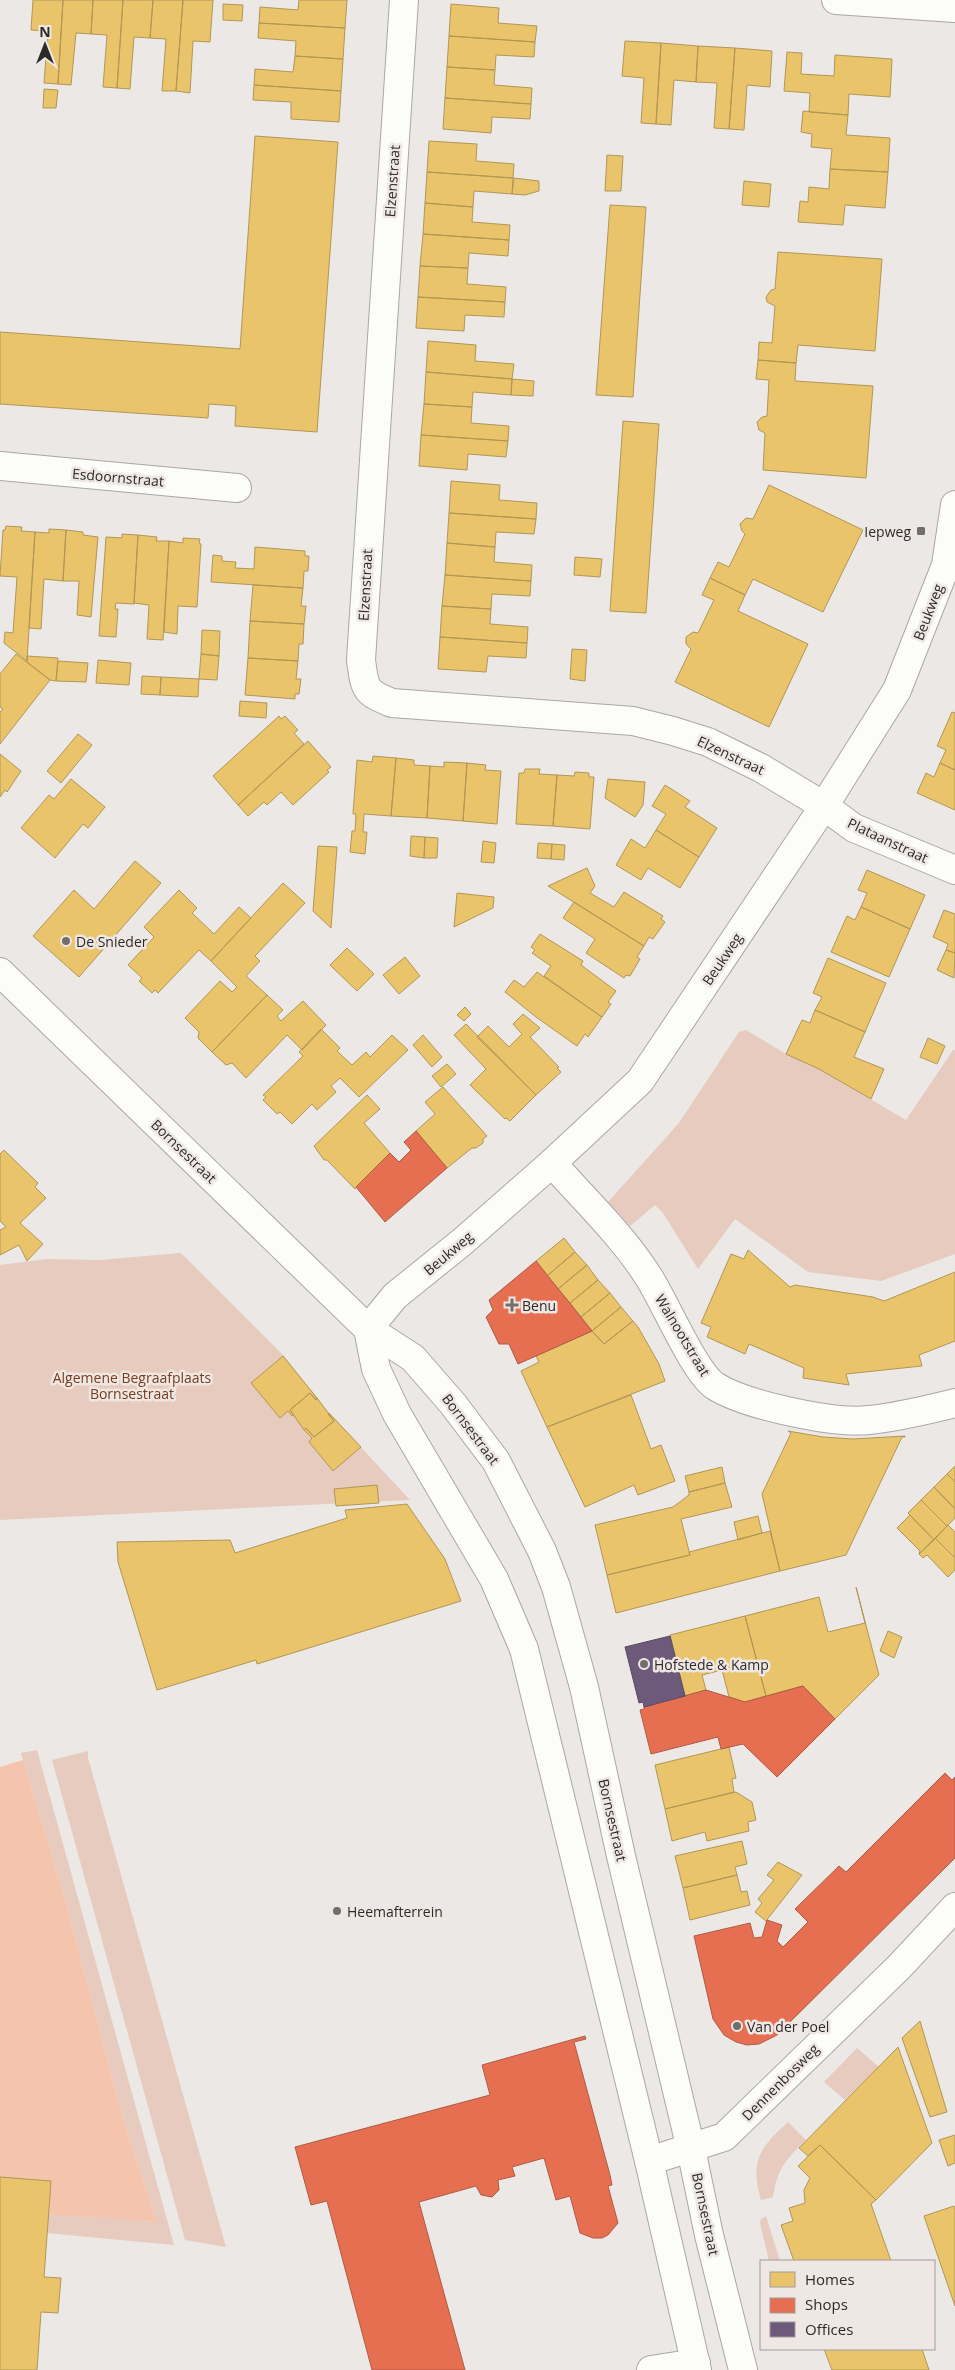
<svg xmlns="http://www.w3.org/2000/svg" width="955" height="2370" font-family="'Open Sans',sans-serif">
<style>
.green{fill:#e6cbbe}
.water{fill:#f5c4ac}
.homes{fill:#e9c46a;stroke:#b19656}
.shops{fill:#e76f51;stroke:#af5b45}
.offices{fill:#6d597a;stroke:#5a4b62}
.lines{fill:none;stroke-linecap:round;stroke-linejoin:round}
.minor-casing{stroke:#aaa7a6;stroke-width:30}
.tertiary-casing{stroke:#aaa7a6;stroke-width:30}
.secondary-casing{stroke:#aaa7a6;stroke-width:30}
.minor{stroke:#fcfcfb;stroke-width:28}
.tertiary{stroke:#fcfcfb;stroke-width:28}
.secondary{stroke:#fcfcfb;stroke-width:28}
.poi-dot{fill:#706d6b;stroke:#eee7e4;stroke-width:2}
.labels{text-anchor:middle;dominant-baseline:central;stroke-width:5;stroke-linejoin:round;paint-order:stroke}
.street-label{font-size:14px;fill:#2d2b29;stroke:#eee7e4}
.poi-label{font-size:14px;fill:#2d2b29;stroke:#eee7e4;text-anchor:start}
.park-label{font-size:14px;fill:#7a3c1a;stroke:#eee7e4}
</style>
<rect width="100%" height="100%" fill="#ece8e6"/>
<path class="green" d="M746,1030L786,1054L819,1069L906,1120L953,1050H955V1254L881,1281L808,1272L735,1219L698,1269L663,1213L655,1205L630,1226L608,1202L679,1123L739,1032Z
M181,1253L283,1355L330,1414L410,1500L0,1520V1265L47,1259L99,1260Z
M37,1750L174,2245L47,2233L48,2214L157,2222L123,2119L65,1899L23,1760L21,1753Z
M88,1751V1758L226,2247L185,2240L52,1760Z
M857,2048L879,2067L845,2100L824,2082Z
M788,2122L806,2140C786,2159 777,2169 773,2197L761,2200C750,2160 759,2149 788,2122Z
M766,2216L780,2261H769L760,2223L761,2219Z"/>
<path class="water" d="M23,1760L65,1899L123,2119L157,2222L0,2211V1767Z"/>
<path class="homes" d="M33,0H63L58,84L44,83L48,31L31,30Z
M63,0H93L91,34L76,33L71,85L58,84Z
M93,0H123L117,88L103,87L107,35L91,34Z
M123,0H153L150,38L134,37L130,89L117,88Z
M153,0H183L176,91H162L166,39L150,38Z
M183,0H213L210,42L193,41L190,93L176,91Z
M299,0H347L345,28L259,23L260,7L298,10Z
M223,4L243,5L242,21L223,20Z
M451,4L499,8L498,23L537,26L535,42L449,36Z
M259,23L345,28L343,59L295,56L296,41L258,38Z
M449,36L535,42L534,57L496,55L495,70L447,67Z
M625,41L661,43L656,124L641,123L644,78L622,76Z
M661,43L698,46L696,82L674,80L671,125L656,124Z
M698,46L735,48L729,129L714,128L717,83L696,82Z
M735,48L772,51L770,87L747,85L744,130L729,129Z
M787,52L802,53L801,74L834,76L835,55L892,59L890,97L849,94L848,115L809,112L810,93L784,91Z
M295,56L343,59L341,91L254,85L255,69L293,72Z
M447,67L495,70L494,85L532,88L531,104L445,98Z
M254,85L341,91L339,122L291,119V102L253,100Z
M44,89L58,90L56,108H43Z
M445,98L531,104L530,119L492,117L491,133L443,129Z
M803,111L848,115L846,135L890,138L888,172L830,169L832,149L811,147L812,134L801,132Z
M255,136L338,142L317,432L235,426L236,406L209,404L208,418L0,404V332L240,349Z
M429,141L477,144L476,161L514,164L513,178L427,172Z
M607,155L623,156L621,191H605Z
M830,169L888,172L885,208L845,205L843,225L798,222L800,201L808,202L809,187L829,189Z
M427,172L513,178L512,194L474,191L473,207L425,203Z
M514,178L539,181V191L525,195L512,194Z
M744,181L771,184L769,207L742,205Z
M425,203L473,207L472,222L510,225L509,240L423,234Z
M610,205L646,207L633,397L596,395Z
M423,234L509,240L508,256L469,253L468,268L420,266Z
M778,252L882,259L875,351L798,345L796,363L758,360L759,342L772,343L775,306L767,302L766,297L771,290L775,289Z
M420,266L468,268L467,284L506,287L505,302L418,297Z
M418,297L505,302L504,317L465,315L464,331L416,328Z
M428,341L476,345L475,361L514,364L512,379L426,372Z
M758,360L796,363L795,381L873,386L866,478L763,470L765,433L759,430L757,422L762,417L767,416L769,380L756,379Z
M426,372L512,379L511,395L473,392L472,407L424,404Z
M512,379L534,381L533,396L511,395Z
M424,404L472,407L471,423L509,426L508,441L421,435Z
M623,421L659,424L646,613L610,611Z
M421,435L508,441L506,457L468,454L467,470L419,466Z
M451,481L500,485L499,500L537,503L536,519L449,513Z
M769,485L863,530L823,612L753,579L745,595L710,578L718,562L729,567L745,534L742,531L740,524L746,518L753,519Z
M449,513L536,519L534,534L496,532L495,547L447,543Z
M6,526L22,527L21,531L35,532L27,661L4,643L5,632L13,633L17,577L0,576L3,530H5Z
M49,529L66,530L63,581L44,579L41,629L29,628L35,532L49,533Z
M66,530L83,532V535L98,537L91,617L77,615L79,581H63Z
M122,534L138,535L134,604L116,603L115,609H118L116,637L99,636L106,537L122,538Z
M138,535L157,537L156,541H169L163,640L147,639L149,605L134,603Z
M183,538L200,539L199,543L201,544L197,607L178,606L177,634L164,632L169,541L183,543Z
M447,543L495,547L494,562L532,565L531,581L445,575Z
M255,547L305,551V556H309L308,571H304L303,588L211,582L213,555L222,556V561L236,562L235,568L254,569Z
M575,557L602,559L600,577L574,575Z
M445,575L531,581L530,596L492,594L491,609L442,606Z
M710,578L745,595L738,611L808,644L769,727L675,682L691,649L686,644V637L693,632L698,633L714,600L702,595Z
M253,585L303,588L301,606H306L304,624L250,621Z
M442,606L491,609L490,624L528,627L527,643L440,637Z
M250,621L304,624L303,644H299L298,661L248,658Z
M202,630L220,631L219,656L201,654Z
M440,637L527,643L526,658L488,656L486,672L438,669Z
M572,649L587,650L585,681L570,679Z
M16,654L50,680L0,744V712L3,709L0,707V674Z
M201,654L219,656L217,680L199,679Z
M27,656L58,658L56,681L50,680L27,662Z
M248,658L298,661L296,679H301L299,694H295V699L245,695Z
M98,660L131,663L129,685L96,683Z
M58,661L88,663L86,682L56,681Z
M142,676L161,677L160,695L141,694Z
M161,677L199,679L198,697L160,695Z
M240,701L267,703L266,718L239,716Z
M952,712L955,713V770L940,763L946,750L937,746Z
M279,716L281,719L285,716L298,730L294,733L304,744L238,805L213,776Z
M78,734L92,745L61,783L47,771Z
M308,741L331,767L327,770L329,772L293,805L281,792L267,805L264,802L248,816L238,805Z
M0,754L21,771L7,792L5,790L0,797Z
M373,756L396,758L391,816L364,814L363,832H367L365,854L350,852L352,831H355L356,814H353L357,760L372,762Z
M396,758L414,760V765L430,766L427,818L391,816Z
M444,762L467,763L463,821L427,818L430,766L444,767Z
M467,763L486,765L485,770L501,771L497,824L463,821Z
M940,763L955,770V810L917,793L926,773L934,777Z
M525,769H540L539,774L557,775L553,826L516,824L519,773H524Z
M575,772L589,773V777H594L590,829L553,826L557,775L574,776Z
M71,779L105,807L88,828L83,824L55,858L21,828L49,795L54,799Z
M608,779L645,782L643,805L635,817L605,798Z
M665,785L690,801L685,807L717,828L699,857L656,830L666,814L652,806Z
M656,830L699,857L680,888L648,868L641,880L616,865L631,839L645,848Z
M411,836L425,837L424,858L410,856Z
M425,837L438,838L437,858H424Z
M483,841L496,843L494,863L481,862Z
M538,843L552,844L551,859L537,858Z
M552,844L565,845L564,860L551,859Z
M318,846L337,847L331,928L313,911Z
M135,861L161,883L79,977L33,936L74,890L94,909Z
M587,868L595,886L590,893L614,907L624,892L663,916L661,919L665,922L653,939L649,937L644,946L548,886Z
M867,870L925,895L910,929L861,907L867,893L858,890Z
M283,883L305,903L255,956L260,961L246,976L267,995L212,1052L198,1038L199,1032L185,1018L220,981L232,992L237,987L211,961Z
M179,890L197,908L192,913L214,934L239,907L251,918L211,961L199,950L158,993L155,990L152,993L139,981L142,978L128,965L154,937L144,927Z
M457,893L494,897L493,908L454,927Z
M574,902L644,946L637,957L640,959L630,976L626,975L624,978L586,953L595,939L563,918Z
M861,907L910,929L889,977L831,952L847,916L855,920Z
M944,910L955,914V953L946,950L948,944L933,937Z
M540,934L583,961L581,965L616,991L608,1002L611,1004L602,1017L544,976L551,966L532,953L535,950L531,947Z
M347,948L374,974L357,991L330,965Z
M946,950L955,953L954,978L937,970Z
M405,957L420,976L399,994L383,975Z
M828,958L886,983L865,1032L815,1010L822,997L813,993Z
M537,972L602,1017L588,1037L585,1034L577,1046L536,1017L505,992L514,980L524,987Z
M267,995L283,1010L277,1016L281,1021L303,1001L326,1025L302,1050L287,1035L246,1078L232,1063L226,1065L212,1052Z
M465,1007L471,1014L464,1021L457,1015Z
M815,1010L865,1032L854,1057L884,1069L871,1099L819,1069L786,1054L802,1020L810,1023Z
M523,1014L540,1028L530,1037L559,1067L557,1068L561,1072L536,1095L477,1037L488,1026L509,1047L522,1034L513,1024Z
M466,1024L536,1095L510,1121L506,1118L505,1119L470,1085L486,1069L454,1035Z
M321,1029L340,1048L337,1051L352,1065L366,1052L370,1057L392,1035L408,1050L359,1097L340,1078L331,1086L336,1092L317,1110L312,1104L292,1124L280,1112L277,1114L263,1100L266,1097L263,1095L303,1056L299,1052Z
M423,1035L442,1057L432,1067L413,1045Z
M928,1038L945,1046L937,1064L920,1057Z
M447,1064L456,1074L441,1087L432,1076Z
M443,1087L487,1136L483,1139V1143L476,1148H472L447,1168L416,1131L435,1114L425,1102Z
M367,1095L380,1109L364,1123L390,1153L355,1189L327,1160H324L314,1146Z
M4,1150L38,1183L35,1187L46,1198L20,1223L43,1244L27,1261L19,1245L0,1255V1230L6,1227L0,1221V1154Z
M564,1238L575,1252L547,1276L536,1261Z
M748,1250L790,1287L795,1285L873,1297L884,1301L955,1272V1341L919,1355L922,1366L846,1374L849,1385L803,1378L804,1368L749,1344L745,1354L707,1337L711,1327L701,1323L731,1254L744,1259Z
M575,1252L587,1265L558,1289L547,1276Z
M587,1265L598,1280L570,1303L558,1289Z
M598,1280L610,1293L581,1317L570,1303Z
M610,1293L621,1307L592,1331L581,1317Z
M621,1307L633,1321L604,1344L592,1331Z
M633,1321L638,1327L659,1364L665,1381L547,1427L521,1371L539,1362L536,1356L592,1331L604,1344Z
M283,1356L317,1398L316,1400L310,1393L290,1410L294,1415L292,1416L288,1411L280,1418L251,1383Z
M310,1393L316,1400L317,1398L334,1421L314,1437L306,1428L304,1430L290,1410Z
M631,1395L651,1449L661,1445L675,1481L638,1495L634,1485L585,1507L547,1427Z
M329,1413L361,1447L333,1471L309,1442L312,1438L304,1430L306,1428L314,1437L334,1421L328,1414Z
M788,1431L823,1437L853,1439L905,1436V1437H902L846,1555L780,1571L762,1494L791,1433Z
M955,1466V1482L947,1474Z
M722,1467L725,1483L689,1492L685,1476Z
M947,1474L955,1482V1509L934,1487Z
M725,1483L732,1507L681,1519L690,1555L607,1575L595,1525L673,1507L689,1495V1492Z
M377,1485L379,1503L336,1506L334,1489Z
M934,1487L955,1509V1518L947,1526L921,1500Z
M921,1500L947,1526L934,1540L908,1513Z
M407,1504L445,1559L461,1601L257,1664L256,1660L157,1690L118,1562L117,1542L230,1540L235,1553L347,1518L345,1510Z
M910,1515L934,1540L919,1554L920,1551L897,1528Z
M758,1516L762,1533L738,1540L734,1522Z
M948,1525L955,1532V1558L935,1538Z
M770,1531L780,1571L616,1613L607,1575L690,1555L689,1552Z
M935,1538L955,1558V1570L948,1577L927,1555L923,1558L919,1554Z
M856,1587L879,1675L835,1719L803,1686L766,1696L745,1616L819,1597L828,1632L865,1623Z
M745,1616L766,1696L745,1702L729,1697L722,1670L702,1675L706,1690L685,1696L670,1635Z
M888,1631L902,1637L894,1658L880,1651Z
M729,1747L736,1778L732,1779L734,1792L665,1809L655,1765Z
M736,1792L752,1802L756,1820L748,1822L749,1831L707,1841L705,1832L672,1841L665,1809Z
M742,1841L747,1864L735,1867L737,1875L683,1888L675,1856Z
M778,1862L802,1875L766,1921L755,1912L762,1903L758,1899L774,1880L767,1875Z
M737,1875L741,1892L747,1891L750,1905L690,1920L683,1888Z
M920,2021L947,2112L930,2117L902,2038Z
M898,2047L932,2143L876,2200L820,2145L808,2156L799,2148Z
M955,2135V2163L948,2166L939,2140Z
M820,2145L876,2200L871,2204L891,2261H794L781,2225L793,2221L789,2208L805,2203L804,2190L810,2178L798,2166Z
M0,2177L51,2181L44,2277L61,2278L58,2313L41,2312L37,2370H0Z
M954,2206L955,2209V2306L924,2216Z
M824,2349H922L929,2370H832Z"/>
<path class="shops" d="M416,1131L447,1168L385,1222L356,1187L390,1153L399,1162L411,1150L404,1142Z
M536,1261L592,1331L518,1364L509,1344H499L486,1317L493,1310L489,1300Z
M803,1686L835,1719L777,1777L743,1744L721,1749L718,1737L651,1754L640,1710L644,1709V1707L706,1690L745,1702Z
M945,1773L952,1780L955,1777V1858L777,2035L759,2044L747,2045L736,2042L724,2035L713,2019L694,1936L750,1923L754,1938L762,1937L767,1920L782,1925L777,1941L783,1947L808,1922L795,1909L839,1866L846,1872Z
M585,2036L586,2039L574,2042L610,2175L612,2185L608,2186L618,2223L608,2235L602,2238H593L580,2233L570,2196L556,2200L544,2158L512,2167L515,2176L498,2180L499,2190L492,2197L481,2195L476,2186L419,2202L465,2370H372L327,2201L311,2205L295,2147L490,2095L482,2065Z"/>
<path class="offices" d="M670,1636L685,1696L644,1707L643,1702L639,1703L625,1647Z"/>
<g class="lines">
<g class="minor-casing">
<path id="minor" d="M404,0L361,660C365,689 364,692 392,703L633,721L673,731L708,742L761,768L824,806L854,828L955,870
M836,0L955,8
M0,466L237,488
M552,1163C584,1199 622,1235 648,1276C664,1300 694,1372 715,1386C745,1405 833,1424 869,1420C898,1417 927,1410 955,1403
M649,2161L724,2137L899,1967L955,1907
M651,2370L696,2363"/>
</g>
<g class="tertiary-casing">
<path id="tertiary" d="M368,1329L395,1296L462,1242L552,1163L640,1081L824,806L897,690L946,565L955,505"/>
</g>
<g class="secondary-casing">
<path id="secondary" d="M0,972L368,1329L413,1358L453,1404L496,1461L542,1551L556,1587L584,1687L621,1856L691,2149L709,2235L743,2370
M368,1329L376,1369L397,1414L494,1579L524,1649L649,2161L697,2370"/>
</g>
<use href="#minor" class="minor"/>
<use href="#tertiary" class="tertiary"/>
<use href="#secondary" class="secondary"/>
</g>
<g class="poi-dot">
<rect x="916" y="526" width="10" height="10" rx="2.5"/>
<circle cx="66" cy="941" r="5"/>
<path d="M509.5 1297.5h5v5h5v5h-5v5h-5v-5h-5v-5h5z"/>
<circle cx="644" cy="1664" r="5"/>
<circle cx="337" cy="1911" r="5"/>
<circle cx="737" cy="2026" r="5"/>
</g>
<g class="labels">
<g class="street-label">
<text transform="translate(392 181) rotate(-86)">Elzenstraat</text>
<text transform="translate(118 477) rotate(5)">Esdoornstraat</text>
<text transform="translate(365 585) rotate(-87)">Elzenstraat</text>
<text transform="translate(928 612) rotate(-69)">Beukweg</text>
<text transform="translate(731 755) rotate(25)">Elzenstraat</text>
<text transform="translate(888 840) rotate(25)">Plataanstraat</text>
<text transform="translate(722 959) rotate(-56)">Beukweg</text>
<text transform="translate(184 1151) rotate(44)">Bornsestraat</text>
<text transform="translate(448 1253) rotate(-40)">Beukweg</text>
<text transform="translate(683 1335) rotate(59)">Walnootstraat</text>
<text transform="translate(471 1429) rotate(53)">Bornsestraat</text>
<text transform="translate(613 1820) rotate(77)">Bornsestraat</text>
<text transform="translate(780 2082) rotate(-45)">Dennenbosweg</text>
<text transform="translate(706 2214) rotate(78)">Bornsestraat</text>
</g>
<g class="poi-label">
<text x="911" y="531" text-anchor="end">Iepweg</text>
<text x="76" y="941">De Snieder</text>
<text x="522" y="1305">Benu</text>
<text x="654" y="1664">Hofstede &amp; Kamp</text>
<text x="347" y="1911">Heemafterrein</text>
<text x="747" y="2026">Van der Poel</text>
</g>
<g class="park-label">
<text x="132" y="1377">Algemene Begraafplaats<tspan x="132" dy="16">Bornsestraat</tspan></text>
</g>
</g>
<rect x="760" y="2260" width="175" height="90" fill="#eee7e4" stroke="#a19c99"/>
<rect x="770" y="2272" width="25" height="15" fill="#e9c46a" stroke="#a19c99"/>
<text x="805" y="2285" font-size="15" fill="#2d2b29">Homes</text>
<rect x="770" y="2298" width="25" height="15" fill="#e76f51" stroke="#a19c99"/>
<text x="805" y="2310" font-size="15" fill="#2d2b29">Shops</text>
<rect x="770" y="2322" width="25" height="15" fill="#6d597a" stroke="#a19c99"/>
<text x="805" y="2335" font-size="15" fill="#2d2b29">Offices</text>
<g transform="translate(45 45)" stroke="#eee7e4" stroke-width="4" paint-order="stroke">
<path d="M0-4L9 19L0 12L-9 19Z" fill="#2d2b29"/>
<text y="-8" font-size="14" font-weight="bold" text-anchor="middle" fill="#2d2b29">N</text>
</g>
</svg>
